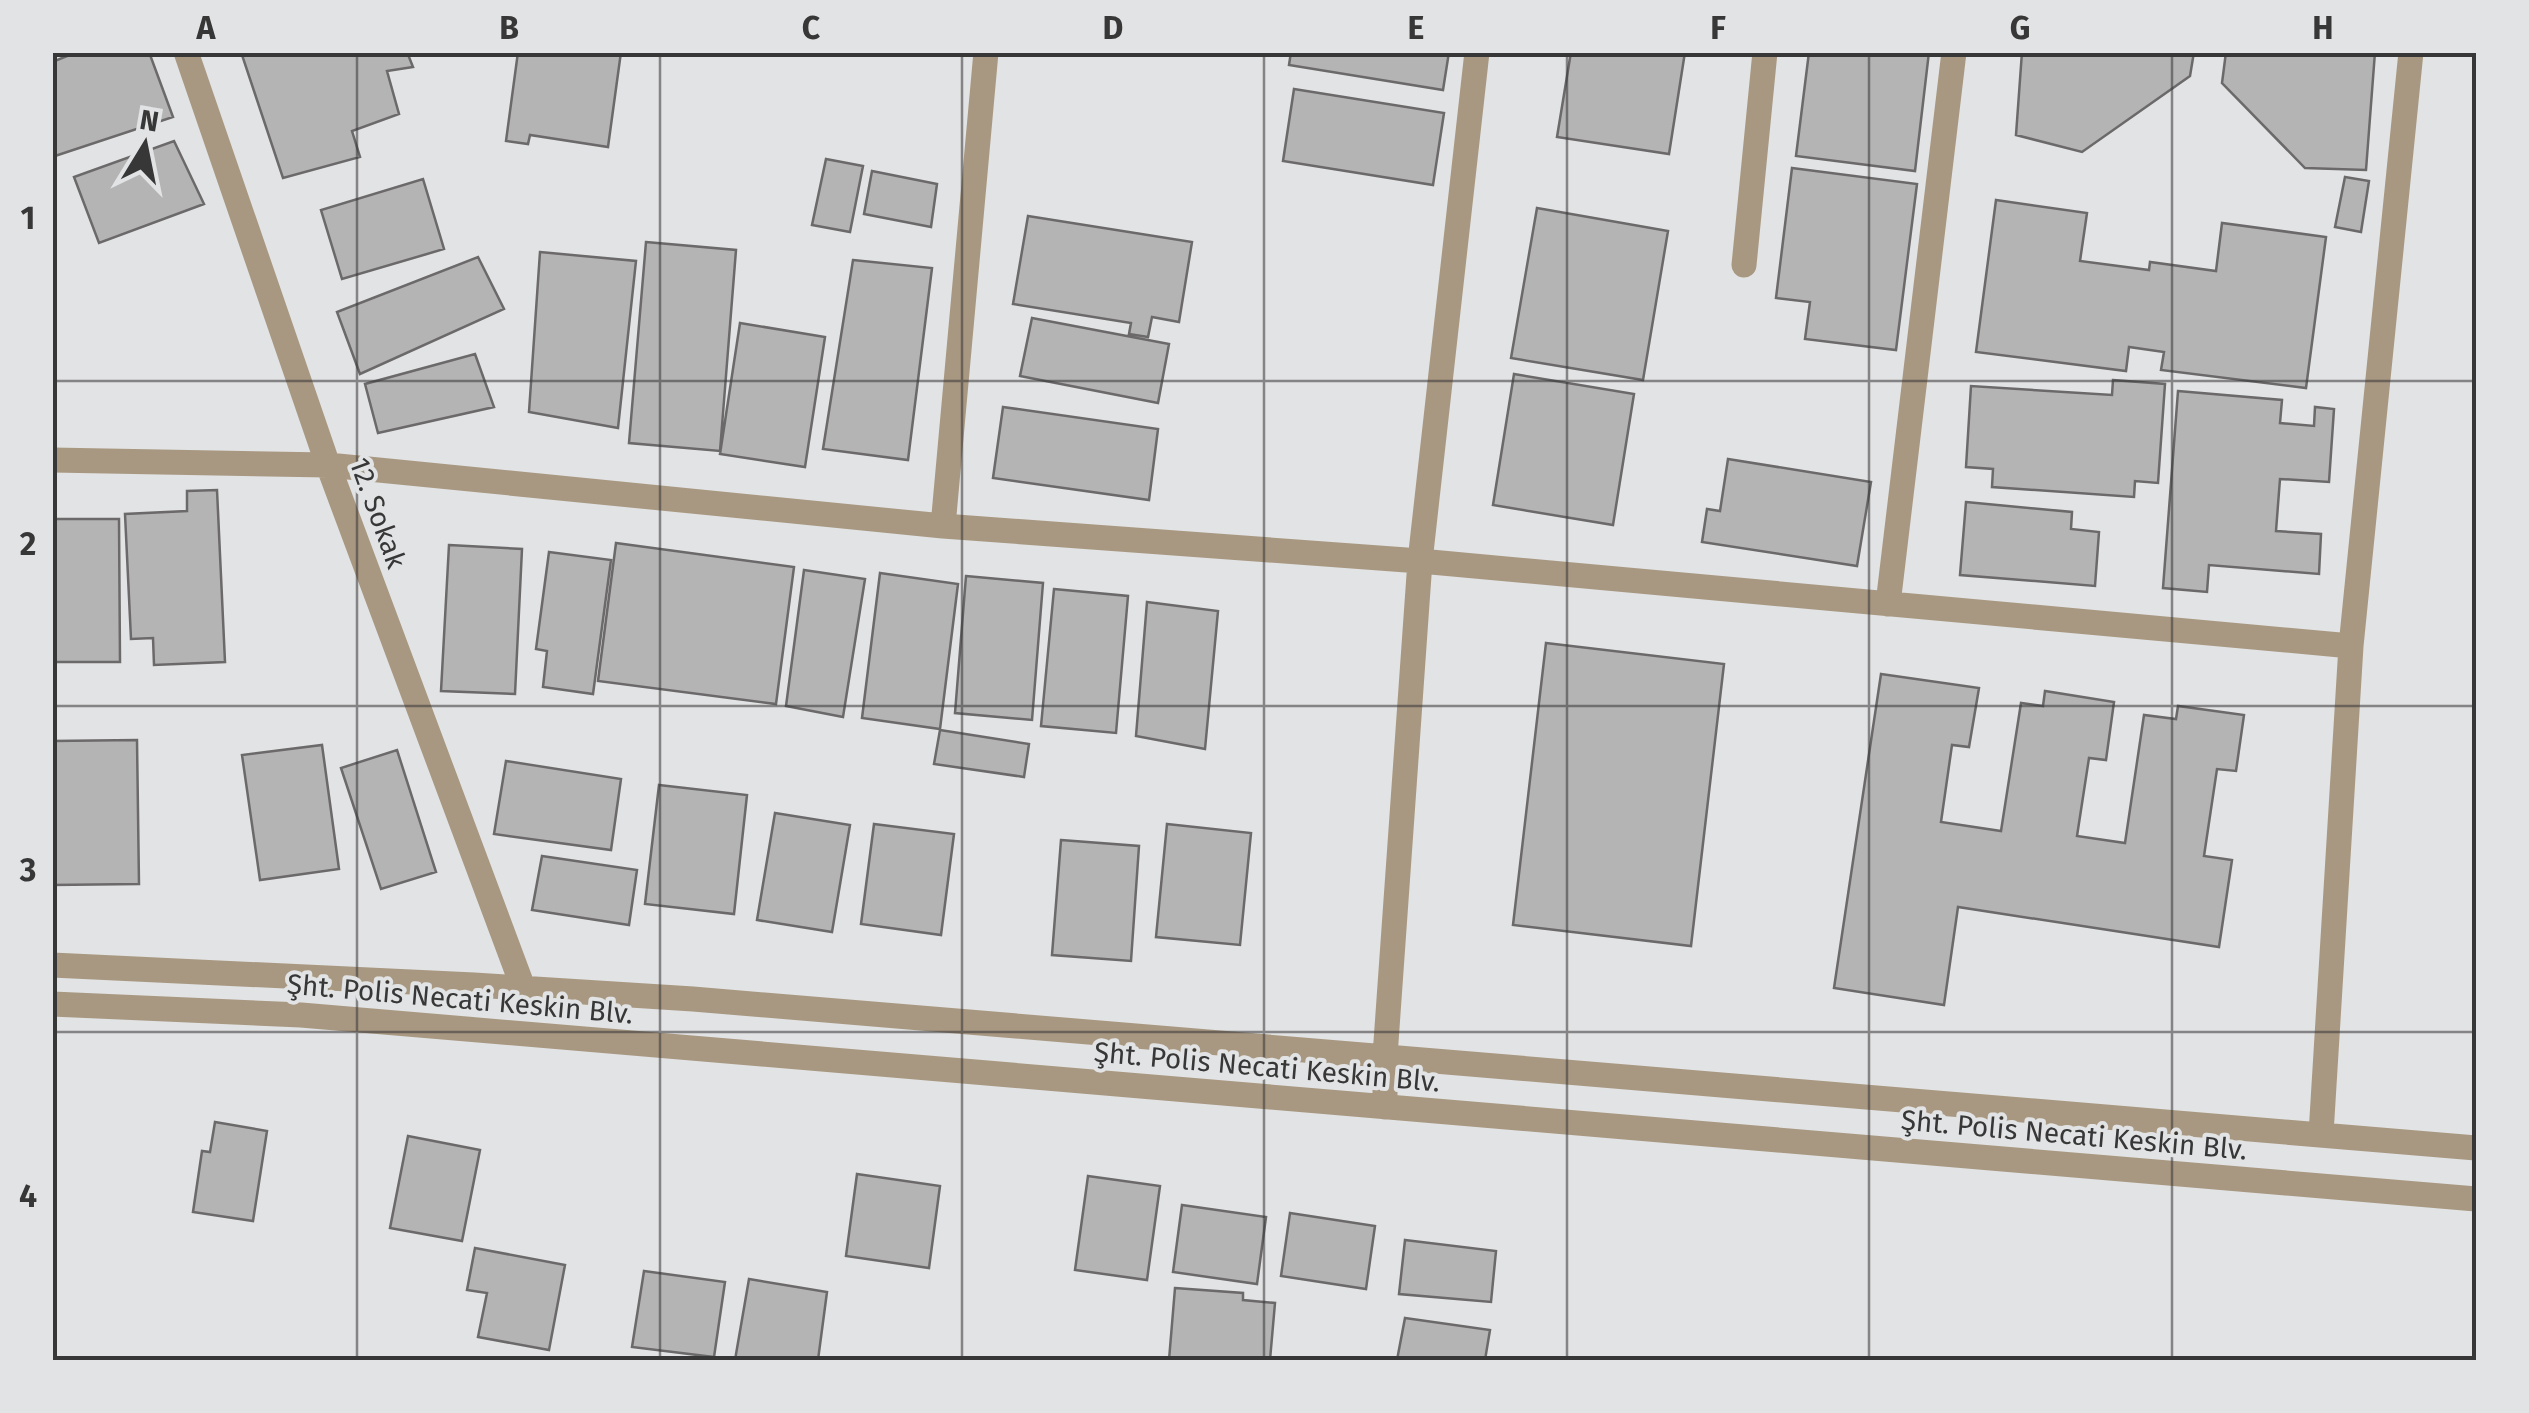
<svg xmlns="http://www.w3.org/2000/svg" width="2529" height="1413" font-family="'Fira Sans',sans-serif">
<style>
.building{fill:#b5b4b4;stroke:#6b696a;stroke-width:2.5}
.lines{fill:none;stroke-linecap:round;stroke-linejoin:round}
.minor{stroke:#a89881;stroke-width:25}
.grid{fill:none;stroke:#373738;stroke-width:2.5;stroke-opacity:0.55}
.labels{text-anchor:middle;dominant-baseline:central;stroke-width:8;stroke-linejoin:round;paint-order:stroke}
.street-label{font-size:28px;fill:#373738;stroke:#e2e3e4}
.neatline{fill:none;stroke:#373738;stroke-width:4}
.grid-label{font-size:32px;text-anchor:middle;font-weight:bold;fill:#373738}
</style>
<rect width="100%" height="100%" fill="#e2e3e4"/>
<path class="building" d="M77,52H149L173,117L52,157V62Z
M241,52H407L413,67L387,71L399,114L352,131L360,157L283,178Z
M518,52H621L608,147L530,135L528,144L506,141Z
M1291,52H1449L1443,90L1289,65Z
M1571,52H1685L1669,154L1557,137Z
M1809,52H1929L1915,171L1796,156Z
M2022,52H2194L2190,76L2082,152L2016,135Z
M2226,52H2375L2366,170L2305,168L2222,83Z
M1294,89L1444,113L1433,185L1283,161Z
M174,141L204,204L99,243L74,177Z
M826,159L863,166L850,232L812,225Z
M1792,168L1917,184L1896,350L1805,339L1810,302L1776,298Z
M872,171L937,184L931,227L864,214Z
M2345,177L2369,181L2361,232L2335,227Z
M423,179L444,249L342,279L321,210Z
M1996,200L2087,213L2080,261L2149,270L2150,262L2216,271L2222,223L2326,237L2306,388L2161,370L2164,352L2129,347L2126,371L1976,352Z
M1537,208L1668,231L1643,380L1511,358Z
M1028,216L1192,242L1179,322L1152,317L1148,337L1129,334L1131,323L1013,304Z
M646,242L736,250L720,451L629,443Z
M540,252L636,261L618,428L529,412Z
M478,257L504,309L360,374L337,312Z
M853,260L932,268L908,460L823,449Z
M1032,318L1169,344L1158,403L1020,376Z
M740,323L825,337L805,467L720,454Z
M475,354L494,407L378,433L365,384Z
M1514,374L1634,394L1613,525L1493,505Z
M2113,380L2165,384L2158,483L2135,481L2134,497L1992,487L1993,469L1966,467L1971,386L2112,395Z
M2178,391L2282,400L2280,423L2314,426L2315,407L2334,409L2329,482L2280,479L2276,531L2321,534L2319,574L2209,565L2207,592L2163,588Z
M1003,407L1158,429L1149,500L993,478Z
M1728,459L1871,482L1857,566L1702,542L1707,509L1720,511Z
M217,490L225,662L154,665L153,638L131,639L125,514L187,511V491Z
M1966,502L2072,512L2071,529L2099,532L2095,586L1960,575Z
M52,519H119L120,662H52Z
M616,543L794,567L776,704L598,681Z
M449,545L522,549L515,694L441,691Z
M549,552L611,560L593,694L543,687L547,651L536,649Z
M804,570L865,579L843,717L786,706Z
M880,573L958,584L940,729L862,718Z
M966,576L1043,583L1032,720L955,713Z
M1054,589L1128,596L1116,733L1041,726Z
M1147,602L1218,611L1205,749L1136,736Z
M1546,643L1724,664L1691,946L1513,925Z
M1881,674L1979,688L1969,747L1952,745L1941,822L2001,831L2021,703L2043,706L2045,691L2114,702L2106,760L2089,758L2077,836L2125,843L2144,715L2176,719L2178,706L2244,715L2236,771L2217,769L2204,856L2232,860L2219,947L1958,907L1944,1005L1834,988Z
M940,730L1029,744L1024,777L934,764Z
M137,740L139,884L52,885V741Z
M322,745L339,869L260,880L242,755Z
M397,750L436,872L381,889L341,768Z
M506,761L621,779L611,850L494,834Z
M659,785L747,795L734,914L645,904Z
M775,813L850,825L832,932L757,920Z
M874,824L954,834L941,935L861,924Z
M1167,824L1251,833L1240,945L1156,937Z
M1061,840L1139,846L1131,961L1052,955Z
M542,856L637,870L629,925L532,910Z
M215,1122L267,1131L253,1221L193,1212L202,1151L210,1152Z
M408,1136L480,1150L462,1241L390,1228Z
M857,1174L940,1186L929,1268L846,1256Z
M1088,1176L1160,1186L1147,1280L1075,1270Z
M1182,1205L1266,1217L1257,1284L1173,1272Z
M1290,1213L1375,1226L1366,1289L1281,1276Z
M1405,1240L1496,1251L1491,1302L1399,1294Z
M475,1248L565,1265L549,1350L478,1337L487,1293L467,1290Z
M644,1271L725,1282L714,1357L632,1347Z
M749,1279L827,1292L818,1360H735Z
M1175,1288L1243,1293V1300L1275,1303L1270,1360H1169Z
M1405,1318L1490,1330L1485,1360H1397Z"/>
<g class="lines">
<path class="minor" d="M186,52L328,465L524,990
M1744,265L1765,52
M52,460L328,465L943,526L1420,561L2351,646
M943,526L986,52
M1888,604L1954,52
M52,965L474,985L693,999L2476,1148
M52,1004L301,1015L2476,1199
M1385,1107V1056L1420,561L1477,52
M2321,1134L2351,646L2411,52"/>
</g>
<path class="grid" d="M357,52V1360M660,52V1360M962,52V1360M1264,52V1360M1567,52V1360M1869,52V1360M2172,52V1360M52,381H2476M52,706H2476M52,1032H2476"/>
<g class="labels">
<g class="street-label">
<text transform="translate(378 513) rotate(70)">12. Sokak</text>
<text transform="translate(460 999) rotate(5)">Şht. Polis Necati Keskin Blv.</text>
<text transform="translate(1267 1067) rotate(5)">Şht. Polis Necati Keskin Blv.</text>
<text transform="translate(2074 1135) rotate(5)">Şht. Polis Necati Keskin Blv.</text>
</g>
</g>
<rect width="2529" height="1413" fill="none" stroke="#e2e3e4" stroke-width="110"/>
<g transform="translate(145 145) rotate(10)" stroke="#e2e3e4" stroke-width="8" paint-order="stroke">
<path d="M0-8L18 38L0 25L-18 38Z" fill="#373738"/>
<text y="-15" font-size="28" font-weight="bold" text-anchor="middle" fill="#373738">N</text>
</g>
<rect x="55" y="55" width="2419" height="1303" class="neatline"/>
<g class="grid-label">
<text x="206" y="39">A</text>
<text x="509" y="39">B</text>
<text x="811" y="39">C</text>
<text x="1113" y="39">D</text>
<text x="1416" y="39">E</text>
<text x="1718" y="39">F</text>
<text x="2020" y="39">G</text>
<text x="2323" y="39">H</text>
<text x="28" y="229">1</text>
<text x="28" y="555">2</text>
<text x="28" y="881">3</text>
<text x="28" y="1207">4</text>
</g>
</svg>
